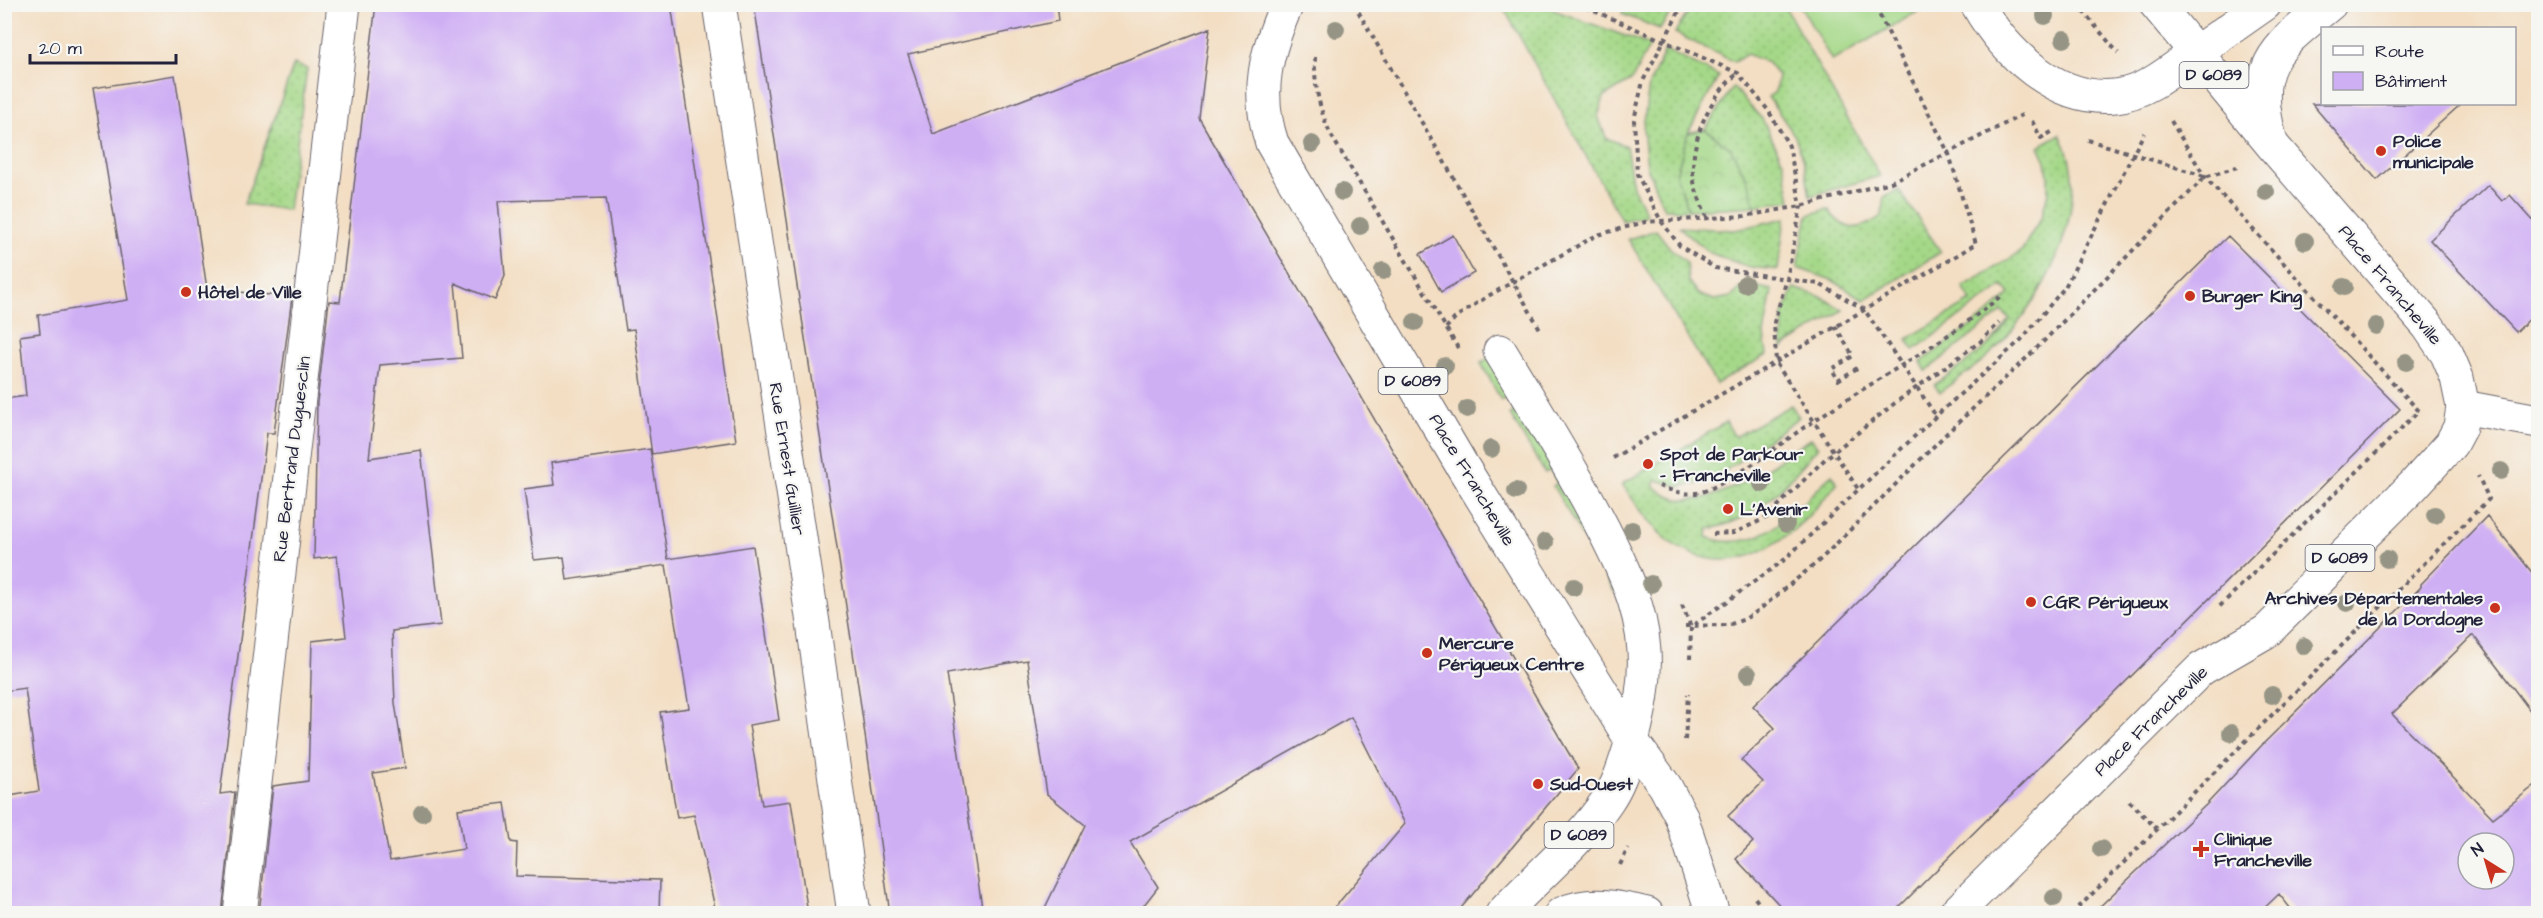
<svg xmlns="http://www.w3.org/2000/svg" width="2543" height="918" font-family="'Architects Daughter',sans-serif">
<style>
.grass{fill:url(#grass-dots);stroke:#647d62;stroke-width:1.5}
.park{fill:url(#park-crowns);stroke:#647d62;stroke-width:1.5}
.pitch{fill:#a5d888;stroke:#647d62;stroke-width:1.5}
.building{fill:#cfaff4;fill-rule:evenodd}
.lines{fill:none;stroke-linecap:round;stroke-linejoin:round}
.minor-casing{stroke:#6b646b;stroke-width:35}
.major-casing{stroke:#6b646b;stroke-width:35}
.path{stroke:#6b646b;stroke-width:4;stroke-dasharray:4.5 4.5;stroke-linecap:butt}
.minor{stroke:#fff;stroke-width:33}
.major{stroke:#fff;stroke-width:33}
.tree{fill:#969585}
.poi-dot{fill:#c8321e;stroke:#f6f6f2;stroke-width:2}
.labels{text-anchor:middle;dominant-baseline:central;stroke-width:4.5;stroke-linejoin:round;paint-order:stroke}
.shield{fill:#f6f6f2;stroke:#626272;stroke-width:1.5}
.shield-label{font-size:16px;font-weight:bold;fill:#22223b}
.poi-label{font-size:18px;font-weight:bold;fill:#22223b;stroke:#f6f6f2;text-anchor:start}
.street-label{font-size:18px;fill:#22223b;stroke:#f6f6f2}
</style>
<defs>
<pattern id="grass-dots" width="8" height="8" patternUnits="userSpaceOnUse" patternTransform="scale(1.5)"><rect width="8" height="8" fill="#a5d888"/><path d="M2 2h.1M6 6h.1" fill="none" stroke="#8eb976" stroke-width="1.8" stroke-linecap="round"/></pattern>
<pattern id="park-crowns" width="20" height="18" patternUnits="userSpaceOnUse" patternTransform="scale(1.5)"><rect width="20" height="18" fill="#a5d888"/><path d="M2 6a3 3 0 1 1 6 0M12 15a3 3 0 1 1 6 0" fill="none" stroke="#8eb976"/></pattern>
</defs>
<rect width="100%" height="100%" fill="#f6f6f2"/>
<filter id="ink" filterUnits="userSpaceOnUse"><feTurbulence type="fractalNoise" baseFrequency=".0167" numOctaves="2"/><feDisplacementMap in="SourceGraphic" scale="12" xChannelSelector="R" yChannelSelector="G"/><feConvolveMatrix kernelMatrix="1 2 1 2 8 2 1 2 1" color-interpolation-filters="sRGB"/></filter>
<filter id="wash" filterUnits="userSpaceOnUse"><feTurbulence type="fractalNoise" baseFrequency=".008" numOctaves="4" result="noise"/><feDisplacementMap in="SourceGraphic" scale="24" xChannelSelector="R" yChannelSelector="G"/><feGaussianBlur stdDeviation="1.35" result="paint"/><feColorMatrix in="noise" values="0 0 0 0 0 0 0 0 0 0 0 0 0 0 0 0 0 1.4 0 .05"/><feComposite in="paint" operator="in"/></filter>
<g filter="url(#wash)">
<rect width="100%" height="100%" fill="#f3dec3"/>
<path class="grass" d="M1693,4L1784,5L1880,176L1810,196L1804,162L1795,136L1768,97L1775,92L1778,76L1768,63L1747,54L1734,62L1675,33Z
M1502,5H1540L1650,45L1632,80L1604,97L1598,116L1606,138L1626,146L1633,187L1647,215L1622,221Z
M1624,5V4L1676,5L1660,29L1622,14Z
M1665,50L1719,76L1688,133L1676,175L1689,210L1664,209L1647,167L1643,128L1649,85Z
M294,64L307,69L288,210L244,204Z
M1733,87L1762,119L1783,161L1791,200L1755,206L1749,184L1731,149L1705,129Z
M2060,134C2095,200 2049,290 2004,340C1986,361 1962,376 1940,392L1934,385C1961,366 1993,347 2010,319L2002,312L1926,371L1921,362L1985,316L2010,294L2003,286L1914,350L1907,339L1971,301L1963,287L2016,255L2022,250L2042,216L2048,192V177L2046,161L2039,146Z
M1899,190L1941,252L1864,300L1832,280L1797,268L1808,215L1828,209C1844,233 1860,232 1881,216L1884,197Z
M1785,218L1778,270L1749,267L1710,253L1679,227L1735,230Z
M1656,230L1670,248L1686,262L1688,281L1698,294L1714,300L1731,297L1745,284L1772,290L1764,335L1767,355L1716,384L1628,239Z
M1794,288L1822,297L1843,310L1782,348L1783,315Z
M1493,355L1579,503L1615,593L1553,486L1557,483L1551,470L1545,473L1510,415L1514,412L1506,397L1501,400L1481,363Z
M1791,405L1799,417L1714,479L1679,487L1657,480L1654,485C1692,530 1776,461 1811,438L1818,447C1787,484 1757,521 1708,529L1707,537C1759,557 1799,507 1832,474L1837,483C1804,526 1752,578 1693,554C1683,550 1672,545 1665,538C1648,523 1635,502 1622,484L1726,422L1735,437Z"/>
<path class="park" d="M1705,129L1731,149L1749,184L1755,206L1689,210L1676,175L1688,133Z"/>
<path class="pitch" d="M1800,5H1913L1917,12L1832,61Z"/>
<g id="blocks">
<path class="building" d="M376,4H671L736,441L652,454L634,329L626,330L606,198L498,201L505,276L495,300L455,283L462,358L380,365L369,458L421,450L441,625L392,631L395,703L405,768L373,773L390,861L464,849L458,809L505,803L511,842L517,843L516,876L660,880L659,914H259L273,786L308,781L312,641L346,637L337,556L314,559L317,402L329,301L340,302Z
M754,4H1056L1058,21L908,54L933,134L1210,28L1199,118L1578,769L1456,914H1329L1405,824L1351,717L1130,842L1158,887L1137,914H1042L1085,825L1047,794L1027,660L947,674L983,914H890L858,685Z
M175,75L207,289L292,297L274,433H267L220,794L235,792L222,914H4V797L39,791L25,688L4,691V399L26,396L20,336L40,333L38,315L128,300L93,88Z
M2312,104H2461L2377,180Z
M2488,185L2502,201L2510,195L2538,226V311L2516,332L2430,240Z
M1453,235L1474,273L1441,292L1420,254Z
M2228,236L2400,409L1892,914H1788L1736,859L1753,842L1728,816L1763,782L1741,760L1775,728L1753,706Z
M650,449L668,559L753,546L779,720L749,725L762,805L791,801L808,914H721L720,908H715L694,815L677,818L660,712L689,708L666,565L567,580L564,557L534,560L524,489L554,485L551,463Z
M2487,516L2538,580V721L2473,635L2392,714L2493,818L2538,783V914H2295L2279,894L2258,914H2092L2207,804L2263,744L2421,587V584ZM2468,843H2504V879H2468Z"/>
</g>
</g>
<g filter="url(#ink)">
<use href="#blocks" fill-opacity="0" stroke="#6b646b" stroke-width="1.5"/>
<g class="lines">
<g class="minor-casing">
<path id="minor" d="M719,4L813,623L854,914
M1977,4C2004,52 2056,102 2115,96C2145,93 2172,70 2195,53
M1500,351C1533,406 1567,460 1597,517C1619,559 1641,602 1644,651C1646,682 1640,710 1632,741
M2463,407L2538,421
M240,914L344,4"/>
</g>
<g class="major-casing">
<path id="major" d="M1287,4C1266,51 1255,93 1272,143L1461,464L1632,741L1665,786L1681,816L1713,914
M2195,53L2265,4
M2271,142C2250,66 2273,50 2330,4
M1502,914C1537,876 1579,843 1607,801C1620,783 1625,762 1632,741
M1561,914C1589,901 1618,907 1647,914
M1955,914L2201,669L2267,631L2413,486L2451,444L2460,427L2463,407L2457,378L2447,354L2428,326L2273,146L2156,4"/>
</g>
<path class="path" d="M1354,4L1540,329
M1578,4L1738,73L1768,110L1789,146L1801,206L1787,279L1774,322L1776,363L1858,489
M1683,4L1643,81L1634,120L1637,174L1661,221L1680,246L1715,268L1819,284L1864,309L1936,416
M2077,4L2118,53
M1315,57C1314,85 1319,109 1331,135L1458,348
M2032,121L2041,138L2055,130
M2171,121L2205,177L2419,411L2218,608
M2088,140L2204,176
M1707,218C1702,204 1693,187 1693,173C1692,136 1710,96 1738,73
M1835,326L1853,356L1832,369L1838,380L1859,367
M1446,328L1456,317L1488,296L1597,235L1645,222L1745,216L1801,206L1891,182L2024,114
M1613,458L1976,244L1949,154L1874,4
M1659,486C1675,492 1690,497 1707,490C1742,476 1783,441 1815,420C1878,378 1944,343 2002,295
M1713,534L1734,533L1766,518L1825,459L1895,403L1980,342L1999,323
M1682,605L1691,627
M1685,626L1728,625L1745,619L1759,610L1821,559L1947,433L2035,350L2205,177L2237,167
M1690,659L1691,627L1783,561L1936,416L2021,340L2065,287L2144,133
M1685,740L1688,694
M2129,801L2157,829
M1620,865L1628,848
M1755,898L1767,914
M1787,914L1788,912
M1906,914L1912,907
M2072,914L2489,499L2478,476"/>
<use href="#minor" class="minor"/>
<use href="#major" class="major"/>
</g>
<g class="tree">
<circle cx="2045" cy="16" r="9"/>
<circle cx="1336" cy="29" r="9"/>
<circle cx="2064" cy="39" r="9"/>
<circle cx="1312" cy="144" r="9"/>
<circle cx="1342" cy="192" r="9"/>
<circle cx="2266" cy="192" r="9"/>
<circle cx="1360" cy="226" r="9"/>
<circle cx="2305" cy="241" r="9"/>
<circle cx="1383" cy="271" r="9"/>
<circle cx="1745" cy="284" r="9"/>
<circle cx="2344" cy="287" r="9"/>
<circle cx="1415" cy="322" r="9"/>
<circle cx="2376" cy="326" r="9"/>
<circle cx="2406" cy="362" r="9"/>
<circle cx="1445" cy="366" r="9"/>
<circle cx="1467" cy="409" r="9"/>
<circle cx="1491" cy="449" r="9"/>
<circle cx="2501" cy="471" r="9"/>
<circle cx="1762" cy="484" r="9"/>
<circle cx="1516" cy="491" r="9"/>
<circle cx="2435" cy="515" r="9"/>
<circle cx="1786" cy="524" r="9"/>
<circle cx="1632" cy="530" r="9"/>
<circle cx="1545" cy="542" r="9"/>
<circle cx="2387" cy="559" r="9"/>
<circle cx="1651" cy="584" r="9"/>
<circle cx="1574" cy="587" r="9"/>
<circle cx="2347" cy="603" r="9"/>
<circle cx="2304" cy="646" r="9"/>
<circle cx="1748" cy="674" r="9"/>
<circle cx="2272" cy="695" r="9"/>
<circle cx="2231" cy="733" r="9"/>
<circle cx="422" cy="813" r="9"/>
<circle cx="2101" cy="849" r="9"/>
<circle cx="2054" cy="898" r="9"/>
</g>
</g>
<g class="poi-dot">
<circle cx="2381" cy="151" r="6"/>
<circle cx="186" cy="292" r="6"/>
<circle cx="2190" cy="296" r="6"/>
<circle cx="1648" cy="464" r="6"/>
<circle cx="1728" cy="509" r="6"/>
<circle cx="2031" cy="602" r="6"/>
<circle cx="2495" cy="608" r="6"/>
<circle cx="1427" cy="653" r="6"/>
<circle cx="1538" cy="784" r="6"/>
<path d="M2198 840h6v6h6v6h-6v6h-6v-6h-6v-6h6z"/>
</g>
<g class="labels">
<g class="shield">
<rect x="2179.5" y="62" width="69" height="26" rx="4.5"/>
<rect x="1378.5" y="368" width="69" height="26" rx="4.5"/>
<rect x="2305.5" y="545" width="69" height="26" rx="4.5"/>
<rect x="1544.5" y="822" width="69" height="26" rx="4.5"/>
</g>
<g class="shield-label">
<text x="2214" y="75">D 6089</text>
<text x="1413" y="381">D 6089</text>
<text x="2340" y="558">D 6089</text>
<text x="1579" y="835">D 6089</text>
</g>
<g class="poi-label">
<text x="2393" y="141">Police<tspan x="2393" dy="21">municipale</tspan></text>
<text x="198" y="292">Hôtel de Ville</text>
<text x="2202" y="296">Burger King</text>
<text x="1660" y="454">Spot de Parkour<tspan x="1660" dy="21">- Francheville</tspan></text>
<text x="1740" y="509">L'Avenir</text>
<text x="2483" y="598" text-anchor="end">Archives Départementales<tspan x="2483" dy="21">de la Dordogne</tspan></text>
<text x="2043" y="602">CGR Périgueux</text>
<text x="1439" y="643">Mercure<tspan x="1439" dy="21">Périgueux Centre</tspan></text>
<text x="1550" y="784">Sud-Ouest</text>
<text x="2214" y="839">Clinique<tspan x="2214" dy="21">Francheville</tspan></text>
</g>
<g class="street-label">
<text transform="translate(2390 285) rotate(50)">Place Francheville</text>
<text transform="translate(292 459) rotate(-83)">Rue Bertrand Duguesclin</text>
<text transform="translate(787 459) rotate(81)">Rue Ernest Guillier</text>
<text transform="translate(1472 480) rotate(59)">Place Francheville</text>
<text transform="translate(2151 721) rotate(-44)">Place Francheville</text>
</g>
</g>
<rect width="2543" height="918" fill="none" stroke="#f6f6f2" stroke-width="24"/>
<rect x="2321" y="27" width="195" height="78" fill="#f6f6f2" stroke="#a1a1a9" stroke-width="1.5"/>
<rect x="2333" y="46" width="30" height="9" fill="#ffffff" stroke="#a1a1a9" stroke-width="1.5"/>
<text x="2375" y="57" font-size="18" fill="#22223b">Route</text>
<rect x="2333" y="72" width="30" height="18" fill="#cfaff4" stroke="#a1a1a9" stroke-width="1.5"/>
<text x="2375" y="87" font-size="18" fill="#22223b">Bâtiment</text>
<g transform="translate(2486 861) rotate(323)"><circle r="28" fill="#f6f6f2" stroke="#a1a1a9" stroke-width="1.5"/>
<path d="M0-4.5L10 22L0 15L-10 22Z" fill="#c8321e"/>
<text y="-9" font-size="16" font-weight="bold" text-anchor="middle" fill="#22223b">N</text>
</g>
<path d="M30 54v9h146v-9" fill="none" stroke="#22223b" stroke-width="3"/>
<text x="39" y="54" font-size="18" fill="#22223b" stroke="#f6f6f2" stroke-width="4.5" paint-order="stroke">20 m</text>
</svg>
